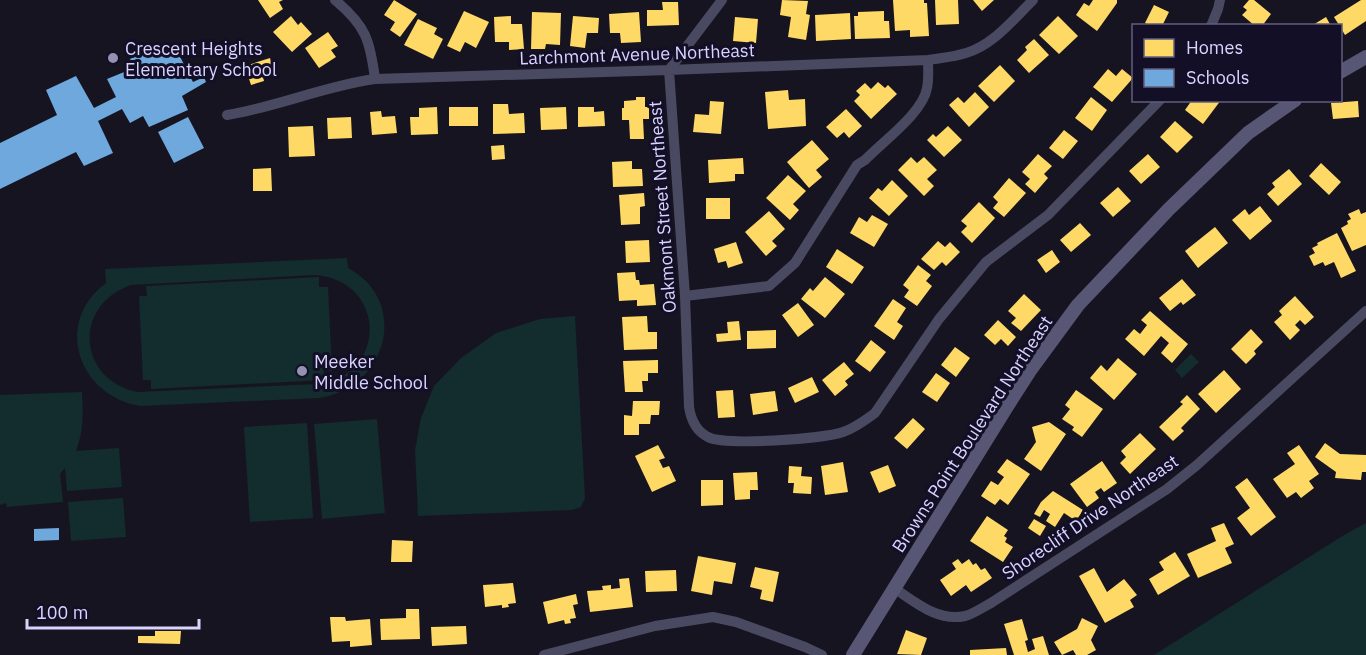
<svg xmlns="http://www.w3.org/2000/svg" width="1366" height="655" font-family="'IBM Plex Sans',sans-serif">
<style>
.green{fill:#132c2d;fill-rule:evenodd}
.homes{fill:#ffd966}
.schools{fill:#6fa8dc}
.lines{fill:none;stroke-linecap:round;stroke-linejoin:round}
.street{stroke:#4a4962;stroke-width:10}
.secondary{stroke:#575674;stroke-width:14}
.poi-dot{fill:#9591b1;stroke:#130f26;stroke-width:2}
.labels{text-anchor:middle;dominant-baseline:central;stroke-width:6;stroke-linejoin:round;paint-order:stroke}
.poi-label{font-size:18px;fill:#d9d4ff;stroke:#130f26;text-anchor:start}
.street-label{font-size:18px;fill:#d9d4ff;stroke:#130f26}
</style>
<rect width="100%" height="100%" fill="#161421"/>
<path class="green" d="M347,258L348,268C410,301 388,388 319,398L140,406C78,395 53,323 106,283L105,269ZM313,275C385,278 390,373 319,384L137,392C77,379 73,305 131,285Z
M319,277V287H328L332,371H324V380L151,389V380H143L139,296H147L146,286Z
M575,316L585,498L581,507L572,510L418,516L415,450L421,418L434,386L461,358L496,333L540,319Z
M1191,354L1199,362L1182,378L1175,370Z
M82,392C83,413 84,430 76,451L119,448L122,487L67,491L65,468L60,474L63,502L7,507L6,503L0,505V395Z
M377,419L385,513L322,519L314,424Z
M307,423L313,518L250,522L244,427Z
M123,498L126,537L71,541L68,502Z
M1366,523V655H1154L1344,535Z"/>
<path class="homes" d="M258,0H283L279,2L283,9L270,18Z
M394,0L417,14L400,37L390,30L395,22L384,15Z
M782,0L808,1L806,14L810,15L806,40L788,37L791,17L780,15Z
M893,0H924V3H927L929,36L910,37V30L895,31Z
M935,0H958L959,24L936,25Z
M973,0H994L982,11Z
M1093,0H1117V3L1097,31L1076,15L1084,3L1089,6Z
M1249,0H1254L1271,14L1262,26H1255L1242,15L1247,10L1243,7Z
M1361,0H1366V21L1345,35L1334,17Z
M662,2H678L679,25L647,26V10H663Z
M1154,5L1169,12L1162,26H1150L1145,23Z
M464,11L489,22L476,48L465,42L460,52L447,46Z
M884,11V21H889L890,38L855,39L854,16H858V12Z
M532,12L561,13L560,45L546,44L545,49H531Z
M639,12L641,42L621,43L620,33H610L609,14Z
M850,13L851,39L816,41L815,15Z
M291,16L298,25L301,22L312,34L292,52L273,32Z
M511,16V24H522L524,49L509,50V42H495L494,17Z
M573,16L599,18L598,33H587L585,48L570,46Z
M1058,16L1078,36L1059,54L1039,35Z
M735,17L758,19L756,43L733,41Z
M1326,17L1331,26H1311Z
M418,19L437,28L434,34L443,39L433,59L404,45Z
M328,32L338,46L331,50L336,57L319,68L305,48Z
M1034,39L1049,55L1029,73L1017,60L1027,50L1025,47Z
M270,58L274,74L263,77L264,81L251,85L245,66Z
M1000,65L1015,81L994,102L978,86Z
M1108,69L1116,76L1122,69L1133,78L1112,102L1093,87Z
M878,82L885,88L888,85L897,94L871,119L854,101L860,95L856,91L865,83L871,89Z
M788,90L789,100L805,99L806,126L768,129L765,92Z
M975,92L989,107L969,127L949,105L958,97L964,103Z
M636,97H645V107H649V119H643L644,139H630L629,120H622V108H624V101L636,100Z
M1091,97L1107,110L1092,131L1075,118Z
M1192,100H1221L1203,124L1185,110Z
M710,101L724,102L721,134L693,132L695,114L709,115Z
M1358,101L1359,117L1333,119L1331,103Z
M493,104H508L509,114L524,113L525,133L493,134Z
M437,107L438,134L411,135L410,117H419V108Z
M449,107H478V126H449Z
M566,107L567,129L541,130L540,108Z
M578,107H594V112L604,111L605,126L578,127Z
M846,109L862,126L849,138L844,132L837,138L826,127Z
M381,111L382,117L395,116L397,133L372,135L370,112Z
M351,117L352,138L328,139L327,118Z
M1175,121L1193,137L1177,153L1160,137Z
M313,126L315,156L289,157L288,127Z
M948,126L962,140L944,157L927,140L933,134L936,137Z
M1064,130L1078,141L1063,159L1049,148Z
M812,140L829,159L816,170L822,177L809,188L787,162Z
M504,145L505,159L492,160L491,146Z
M1038,154L1052,166L1044,174L1048,178L1035,193L1025,184L1030,179L1022,172Z
M1148,154L1160,167L1141,184L1129,171Z
M911,157L917,163L924,157L937,170L927,179L934,186L924,196L898,170Z
M743,158L744,174H735V181L709,183L708,160Z
M632,161V169H642L643,186L613,187L612,162Z
M1321,163L1341,182L1329,195L1309,176Z
M271,168L272,191H253V169Z
M1289,169L1302,184L1278,206L1267,194L1275,187L1272,183Z
M788,175L806,191L793,204L799,210L790,220L766,198Z
M1009,178L1026,193L1004,217L993,208L998,202L993,197Z
M892,180L908,196L889,216L869,198L878,188L882,191Z
M1118,187L1131,201L1113,217L1100,203Z
M644,193L645,206L640,207V224L621,225L619,195Z
M706,198H730V219H706Z
M979,202L995,218L972,243L961,232L967,226L961,221Z
M1260,206L1272,221L1250,240L1232,220L1245,209L1249,215Z
M1359,209L1361,214L1366,212V245L1352,251L1341,228L1348,224L1347,221L1351,219L1348,214Z
M769,211L785,229L772,241L777,246L766,256L745,232Z
M872,215L888,224L874,247L850,233L859,217L867,222Z
M1080,223L1091,235L1071,252L1060,240Z
M1215,227L1228,243L1198,268L1185,251Z
M1337,233L1356,271L1341,278L1334,262L1325,266L1323,262L1314,266L1309,256L1315,253L1312,248L1318,245L1317,243Z
M649,240L650,262L626,263L625,241Z
M938,241L945,247L950,242L960,252L946,266L942,262L934,270L921,259Z
M736,242L743,263L728,268L726,261L718,263L714,249Z
M837,249L864,267L852,284L826,267Z
M1052,250L1060,262L1046,273L1037,260Z
M918,265L931,275L926,281L932,286L917,306L904,297L909,290L903,285Z
M635,272L636,280H639L640,285L654,284L656,305L637,306V300L619,301L617,273Z
M825,277L845,294L825,318L801,299L810,288L813,291Z
M1182,279L1196,295L1183,305L1181,302L1170,311L1159,298Z
M1024,294L1041,310L1021,331L1011,323L1016,318L1008,311Z
M1295,296L1314,317L1305,325L1300,320L1295,325L1300,330L1290,340L1274,322L1282,315L1279,311Z
M893,299L906,308L897,322L903,326L894,340L874,326Z
M798,303L814,325L798,337L782,315Z
M1150,311L1188,344L1172,363L1161,353L1169,343L1161,336L1144,356L1125,339L1134,329L1140,334L1147,325L1141,320Z
M647,316L648,332H657V349L624,350L622,317Z
M998,320L1016,337L1008,346L1001,339L995,345L984,335Z
M739,321L741,340L717,342L716,334L728,333L727,322Z
M1251,329L1263,342L1254,351L1256,354L1246,364L1231,349Z
M776,330V348L747,349V331Z
M871,340L886,352L870,372L855,361Z
M955,347L970,358L956,377L941,365Z
M1118,358L1137,374L1114,400L1090,378L1101,365L1107,371Z
M658,360V373H648V381H642L643,392H625L623,361Z
M844,362L854,374L845,381L848,385L835,396L822,380Z
M1224,370L1241,389L1216,413L1198,394Z
M936,373L950,383L937,402L922,392Z
M812,377L819,392L795,403L788,388Z
M733,390L735,417L718,418L716,391Z
M1076,390L1103,409L1082,437L1072,430L1074,427L1062,419L1070,409L1065,405Z
M775,391L778,411L753,415L750,394Z
M1187,395L1200,409L1181,428L1184,431L1173,441L1159,427L1183,404L1180,402Z
M633,401H660L659,415H651L650,424H639V435H624V415L632,416Z
M913,418L925,429L907,449L894,438Z
M1049,422L1066,434L1041,471L1024,459L1036,442L1032,427Z
M1140,433L1156,449L1130,474L1120,463L1126,457L1121,451Z
M1325,443L1340,454L1366,455V472H1362L1361,480L1335,478L1336,472L1315,457Z
M658,445L665,458L659,460L663,468L669,466L676,481L652,492L635,456Z
M1299,445L1319,474L1309,481L1314,488L1301,498L1296,492L1287,498L1273,479L1295,464L1287,453Z
M1007,459L1030,474L1008,505L1000,499L995,505L981,496L991,481L998,485L1004,477L997,472Z
M1102,461L1117,483L1104,492L1101,488L1095,492L1099,498L1087,507L1070,484Z
M843,462L848,492L825,495L821,466Z
M888,465L896,486L879,493L870,472Z
M789,466L802,467L801,476L812,477L811,494L793,493L794,483H788Z
M757,472L758,490H750V499L735,500L733,473Z
M1247,478L1276,517L1251,536L1237,518L1250,508L1235,487Z
M701,480H723V505L701,506Z
M1053,491L1083,510L1076,521L1064,513L1055,527L1046,521L1050,514L1044,510L1040,517L1034,514L1041,502Z
M987,516L1008,530L1004,536L1007,538L1005,542L1013,547L1003,562L970,541Z
M1034,519L1046,526L1040,536L1028,528Z
M1224,523L1234,544L1225,548L1232,563L1198,578L1187,554L1216,541L1211,528Z
M392,540L413,541L412,562H391Z
M1175,552L1190,576L1158,595L1149,579L1164,570L1159,562Z
M698,556L736,563L732,584L714,581L712,595L691,591Z
M958,559L962,564L969,559L973,565L976,563L981,570L985,568L992,578L971,592L966,585L951,596L940,580L956,569L952,563Z
M755,567L779,572L773,602L760,599L762,590L750,587Z
M1094,568L1107,592L1124,579L1137,595L1130,600L1134,607L1105,623L1079,576Z
M676,570L677,591L646,592L645,571Z
M629,578L633,607L590,612L587,591L603,590L602,586L611,585V589L620,588L619,579Z
M513,583L516,603L508,604L509,607L502,608V605L485,607L483,585Z
M576,594L578,604L573,605L576,618L570,619L571,623L565,624L564,620L548,624L543,602Z
M406,609H419L420,639L381,640L380,619L406,618Z
M330,617H345L346,621L370,619L372,645L350,647V641L332,642Z
M1082,618L1098,626L1091,640L1096,650L1087,655H1076L1073,650L1062,655L1054,642L1077,629Z
M1022,619L1028,640L1025,641L1028,652L1035,649L1032,639L1043,636L1049,655H1014L1004,624Z
M466,626L467,644L432,646L431,627Z
M906,630L927,638L921,655L897,654Z
M155,631H181L180,644L138,643V636H155Z
M1006,648L1007,655H970V650Z"/>
<path class="schools" d="M174,45L193,82L204,77L206,82L182,96L188,110L149,127L143,116L130,123L122,109L98,121L113,153L84,166L76,152L0,189V143L57,115L46,90L76,76L94,108L116,97L107,79L134,68L130,59L147,51L150,57Z
M188,117L204,148L174,163L158,132Z
M59,528V540L34,541V529Z"/>
<g class="lines">
<path class="street" d="M335,0C366,26 370,40 375,79
M722,0L669,70L685,296L689,407C691,420 696,431 708,437C725,446 823,439 843,432C855,428 864,421 875,413L939,319L986,262L1048,215L1160,100
M1211,26L1218,9L1220,0
M227,115C277,107 324,86 375,79L669,70L928,60C940,58 954,57 966,53C993,45 1013,20 1033,0
M685,296L769,286L795,263L857,165L865,160C882,142 923,113 927,88C929,79 928,69 928,60
M894,588C915,602 938,622 965,616C974,614 983,607 991,603L1167,489L1197,465L1366,311
M544,655L655,626L713,617L736,622L805,647L822,655"/>
<path class="secondary" d="M1340,72L1366,57
M853,655L1006,408L1031,369L1078,305L1169,209L1248,133L1295,100"/>
</g>
<g class="poi-dot">
<circle cx="113" cy="58" r="6"/>
<circle cx="302" cy="371" r="6"/>
</g>
<g class="labels">
<g class="poi-label">
<text x="125" y="48">Crescent Heights<tspan x="125" dy="21">Elementary School</tspan></text>
<text x="314" y="361">Meeker<tspan x="314" dy="21">Middle School</tspan></text>
</g>
<g class="street-label">
<text transform="translate(637 54) rotate(-2)">Larchmont Avenue Northeast</text>
<text transform="translate(662 207) rotate(-94)">Oakmont Street Northeast</text>
<text transform="translate(972 434) rotate(-57)">Browns Point Boulevard Northeast</text>
<text transform="translate(1090 517) rotate(-34)">Shorecliff Drive Northeast</text>
</g>
</g>
<rect x="1132" y="24" width="210" height="78" fill="#130f26" stroke="#625e7d" stroke-width="1.5"/>
<rect x="1144" y="39" width="30" height="18" fill="#ffd966" stroke="#625e7d" stroke-width="1.5"/>
<text x="1186" y="54" font-size="18" fill="#d9d4ff">Homes</text>
<rect x="1144" y="69" width="30" height="18" fill="#6fa8dc" stroke="#625e7d" stroke-width="1.5"/>
<text x="1186" y="84" font-size="18" fill="#d9d4ff">Schools</text>
<path d="M27 619v9h172v-9" fill="none" stroke="#d9d4ff" stroke-width="3"/>
<text x="36" y="619" font-size="18" fill="#d9d4ff" stroke="#130f26" stroke-width="4.5" paint-order="stroke">100 m</text>
</svg>
